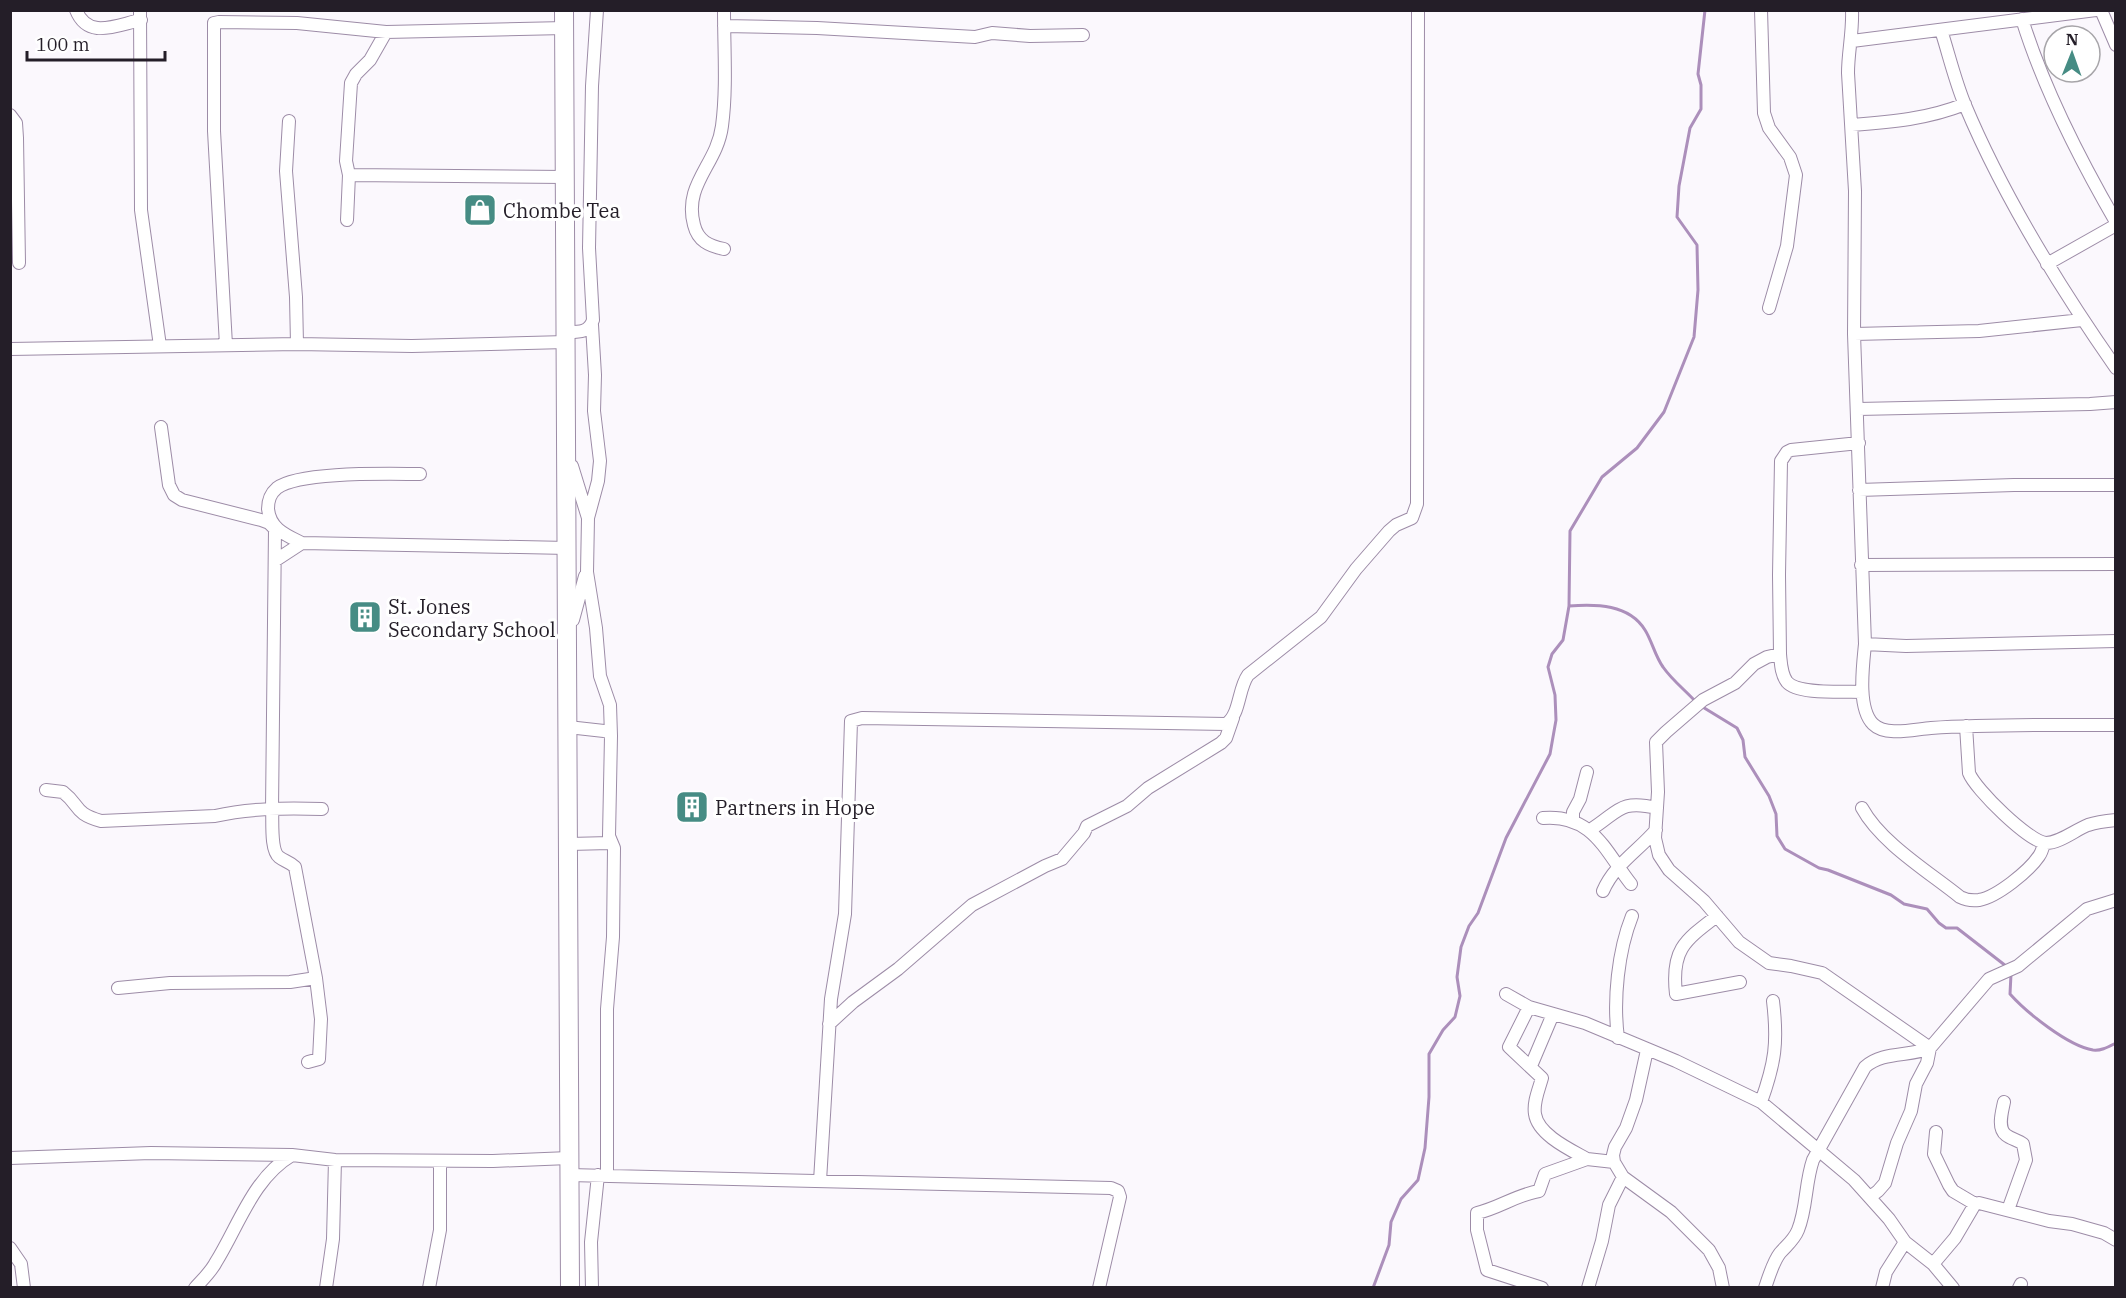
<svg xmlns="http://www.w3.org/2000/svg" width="2126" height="1298" font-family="'IBM Plex Serif',serif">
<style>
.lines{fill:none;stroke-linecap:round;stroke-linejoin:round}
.stream{stroke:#ac8fbb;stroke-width:3}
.minor-casing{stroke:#9d8ca7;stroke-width:14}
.highway-casing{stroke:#9d8ca7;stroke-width:20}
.minor{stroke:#fff;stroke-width:12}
.highway{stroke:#fff;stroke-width:18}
.labels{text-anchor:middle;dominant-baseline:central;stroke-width:6;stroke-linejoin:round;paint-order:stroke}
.poi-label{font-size:20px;fill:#241e28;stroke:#fff;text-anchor:start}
</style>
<rect width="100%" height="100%" fill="#fbf8fd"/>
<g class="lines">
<path class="stream" d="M1569,606C1596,604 1629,604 1645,630C1652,641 1655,656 1663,667C1672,680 1685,690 1695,701
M1701,706L1737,728L1743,740L1745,757L1769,796L1776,814L1777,836L1785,849L1819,868L1828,870L1891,895L1904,904L1927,909L1939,923L1946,928H1957L2006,966
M2011,974L2010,994C2026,1012 2068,1046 2093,1050C2101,1051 2108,1047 2116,1043
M1373,1288L1389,1245L1391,1222L1401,1199L1418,1180L1425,1148L1429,1097V1054L1443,1030L1455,1017L1460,996L1457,977L1461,947L1469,926L1478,913L1506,838L1550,754L1556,720L1555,695L1548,667L1552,654L1563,640L1569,606L1570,531L1602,477L1637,448L1664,412L1694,337L1698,290L1697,245L1677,217L1679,186L1690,128L1701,109V85L1698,74L1705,10"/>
<g class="minor-casing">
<path id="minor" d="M76,10C88,40 116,25 141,20
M140,10L141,210L160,346
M1761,10L1764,113L1769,128L1790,157L1796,175L1787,246L1769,308
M1852,10C1853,32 1848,52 1848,73L1855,191L1854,334L1865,644C1863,665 1857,708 1873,724C1886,737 1915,729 1931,728C1993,724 2054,725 2116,725
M2101,10L2116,45
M2022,19C2044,90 2079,158 2116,222
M724,26L817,28L975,37L992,33L1030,36L1083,35
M1941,30C1949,55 1955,81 1965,105C2004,198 2058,285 2116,368
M1852,41L2096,10
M10,115L16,123L17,138L19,263
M289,121L286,171L296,297L297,344
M1852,125C1891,122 1928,119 1965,104
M349,175L565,177
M347,220L349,175L346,161L351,83L356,74L370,60L386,32
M724,249C709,246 698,241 694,225C683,184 717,165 722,126C727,88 724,49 724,10
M2047,264L2116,225
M592,325L595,375L594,411L600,461L598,481L588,518L587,572L596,628L600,676L610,705L611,736
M566,332C578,332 589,333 593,320L589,248L592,86L597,10
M1854,334L1979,331L2082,320
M226,345L214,131V23L219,22L297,23L386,32L565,28
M10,349L297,344L412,346L566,342
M1858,409L2090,404L2116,402
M161,427L169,485L174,495L182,500L261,520L269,523L275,529L272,809C273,820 270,850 279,857C284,861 290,862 295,867L316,978L321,1019L319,1059L308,1062
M1859,443L1791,450L1787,452L1781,461L1779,575L1780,654C1781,664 1781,674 1787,682C1798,695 1845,691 1862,692
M572,466L588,518
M1859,490L2014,485H2116
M302,543C286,535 270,529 268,509C268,500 270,494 277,488C299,471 390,474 420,474
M276,560L302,543L568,548
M1861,565L2116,564
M573,620L585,576
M1865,644L1906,646L2116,641
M1780,654L1767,657L1754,664L1735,683L1703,700L1666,732L1656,742L1658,792L1655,838L1659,855L1669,870L1704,901L1739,942L1769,963L1791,966L1822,973L1930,1048L1927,1063L1916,1084L1911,1111L1897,1143L1885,1183L1878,1191L1870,1197
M1966,726L1969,773C1975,789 2029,842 2046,843C2060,843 2075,830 2088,825C2097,822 2106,821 2116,820
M568,727L604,731L609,732L611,736L609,836L614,848L613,937L607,1009V1174
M46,790L63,792C81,806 73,813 101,821L215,816C250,808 286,808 322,809
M1862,808C1881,843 1929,872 1960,897C1966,900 1972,901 1979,900C1997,897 2029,871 2039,856C2042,852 2043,847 2044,843
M1543,818C1593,814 1605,851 1631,884
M1573,822V812L1580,799L1587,772
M1590,830C1619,812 1619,799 1657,808
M569,844L610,843
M1603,891C1614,865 1638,851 1656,830
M1717,916C1684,941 1671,950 1676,994L1740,982
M118,988L170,983L290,982L316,978
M1506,994L1529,1007L1585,1023L1676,1061L1761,1102L1854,1180L1889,1219L1905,1242L1933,1264L1953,1288
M1529,1007L1509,1047L1542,1078C1539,1089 1533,1102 1535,1114C1538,1135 1571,1150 1587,1159
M829,1024L853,1002L898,969L972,905L1045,866L1062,859L1084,833L1087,826L1127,806L1148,788L1221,743L1226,738L1233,718
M1618,1038C1613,1000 1618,951 1632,916
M1647,1050L1636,1100L1626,1128L1615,1147L1613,1155L1614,1162L1623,1177L1671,1212L1709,1250L1719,1268L1723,1288
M1531,1066L1553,1014
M1761,1102C1775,1063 1778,1043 1773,1001
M2004,1102C2002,1112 1997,1128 2006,1135C2011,1139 2018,1140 2023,1144L2026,1160L2008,1210
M1936,1132L1934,1154L1949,1185L1953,1191L1975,1204
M10,1158L151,1153L292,1155L335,1160L493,1161L569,1158
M569,1175L1111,1188L1118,1191L1120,1197L1099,1288
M820,1181L831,999L845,914L851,721L862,718L1226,724C1240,715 1238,689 1248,675L1321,617L1356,569L1389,531L1396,525L1412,518L1417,504L1418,10
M10,1248L21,1264L24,1288
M1933,1264L1955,1238L1975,1204L1979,1203L2049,1221L2072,1224L2104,1233L2116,1240
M195,1288C202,1280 211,1272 216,1262C239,1225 253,1178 292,1155
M326,1288L333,1239L335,1160
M429,1288L440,1230V1161
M592,1288L591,1242L598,1175
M1542,1288L1487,1270L1477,1230V1213C1499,1208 1516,1195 1539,1191L1545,1174L1587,1159L1614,1162
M1588,1288L1602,1241L1609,1205L1623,1177
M1765,1288C1769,1276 1773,1262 1780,1253C1787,1245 1794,1240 1798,1230C1807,1208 1805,1183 1813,1160L1865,1067C1883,1051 1909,1057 1930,1048L1989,979L2018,966L2087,909L2116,900
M1882,1288L1886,1272L1905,1242
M2019,1288L2021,1284"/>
</g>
<g class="highway-casing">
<path id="highway" d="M564,10L570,1288"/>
</g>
<use href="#minor" class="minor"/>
<use href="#highway" class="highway"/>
</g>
<defs>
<g id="shop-square" transform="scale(1.725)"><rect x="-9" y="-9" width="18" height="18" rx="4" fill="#468c84" stroke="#fff"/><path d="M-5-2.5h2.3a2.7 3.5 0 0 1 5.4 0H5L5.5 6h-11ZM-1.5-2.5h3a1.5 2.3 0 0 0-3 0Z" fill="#fff"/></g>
<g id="building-square" transform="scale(1.725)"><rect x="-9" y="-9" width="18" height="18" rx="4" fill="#468c84" stroke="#fff"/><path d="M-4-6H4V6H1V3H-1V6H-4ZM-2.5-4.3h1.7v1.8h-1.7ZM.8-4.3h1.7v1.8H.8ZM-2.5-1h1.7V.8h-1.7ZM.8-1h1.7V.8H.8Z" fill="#fff"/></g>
</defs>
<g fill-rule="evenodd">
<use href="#shop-square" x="480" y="210"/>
<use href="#building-square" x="365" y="617"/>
<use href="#building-square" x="692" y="807"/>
</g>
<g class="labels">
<g class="poi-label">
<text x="503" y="210">Chombe Tea</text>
<text x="388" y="606">St. Jones<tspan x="388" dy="23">Secondary School</tspan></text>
<text x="715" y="807">Partners in Hope</text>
</g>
</g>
<rect width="2126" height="1298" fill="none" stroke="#241e28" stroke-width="24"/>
<g transform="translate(2072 54) rotate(1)"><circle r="28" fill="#ffffff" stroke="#a7a5a9" stroke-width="1.5"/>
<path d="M0-4.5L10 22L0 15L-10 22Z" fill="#468c84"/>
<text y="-9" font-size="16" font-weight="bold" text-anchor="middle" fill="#241e28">N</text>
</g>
<path d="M27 51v9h138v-9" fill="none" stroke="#241e28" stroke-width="3"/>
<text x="36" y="51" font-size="18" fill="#241e28" stroke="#ffffff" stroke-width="4.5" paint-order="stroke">100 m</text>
</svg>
